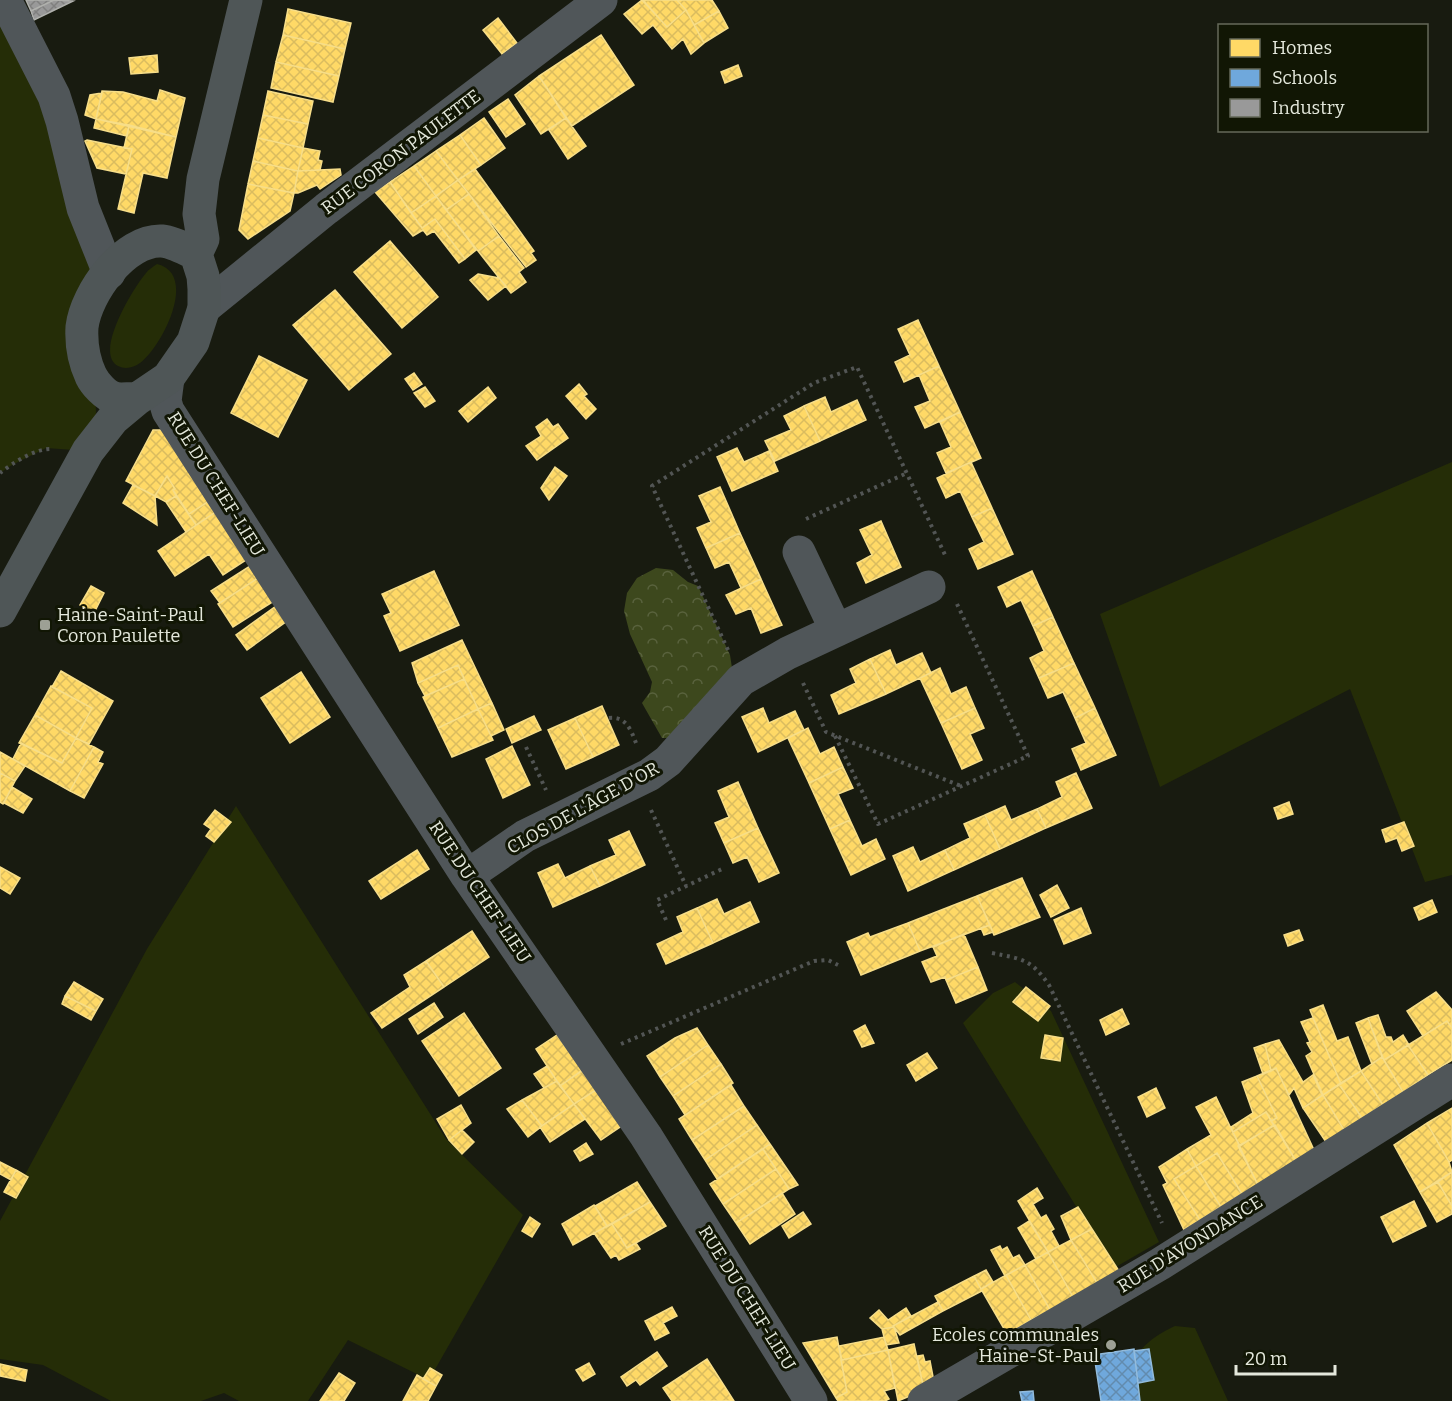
<svg xmlns="http://www.w3.org/2000/svg" width="1452" height="1401" font-family="Bitter,serif">
<style>
.grass{fill:#252d07}
.forest{fill:url(#forest-crowns)}
.homes{fill:url(#homes-cross-hatch);stroke:#f7de89;stroke-width:1.5}
.schools{fill:url(#schools-cross-hatch);stroke:#92bbdc;stroke-width:1.5}
.industry{fill:url(#industry-cross-hatch);stroke:#b0b1ad;stroke-width:1.5}
.lines{fill:none;stroke-linecap:round;stroke-linejoin:round}
.path{stroke:#525554;stroke-width:4;stroke-dasharray:3 4.5;stroke-linecap:butt}
.minor{stroke:#505659;stroke-width:33}
.major{stroke:#4f5657;stroke-width:33}
.poi-dot{fill:#9da095;stroke:#111604;stroke-width:2}
.labels{text-anchor:middle;dominant-baseline:central;stroke-width:6;stroke-linejoin:round;paint-order:stroke}
.street-label{font-size:18px;fill:#e4e8dc;stroke:#111604}
.poi-label{font-size:18px;fill:#e4e8dc;stroke:#111604;text-anchor:start}
</style>
<defs>
<pattern id="forest-crowns" width="20" height="18" patternUnits="userSpaceOnUse" patternTransform="scale(1.5)"><rect width="20" height="18" fill="#3d481d"/><path d="M2 6a3 3 0 1 1 6 0M12 15a3 3 0 1 1 6 0" fill="none" stroke="#59623d"/></pattern>
<pattern id="homes-cross-hatch" width="8" height="8" patternUnits="userSpaceOnUse" patternTransform="scale(1.5)"><rect width="8" height="8" fill="#ffd966"/><path d="M0 0l8 8M0 8l8-8" fill="none" stroke="#dabc5f"/></pattern>
<pattern id="schools-cross-hatch" width="8" height="8" patternUnits="userSpaceOnUse" patternTransform="scale(1.5)"><rect width="8" height="8" fill="#6fa8dc"/><path d="M0 0l8 8M0 8l8-8" fill="none" stroke="#628bae"/></pattern>
<pattern id="industry-cross-hatch" width="8" height="8" patternUnits="userSpaceOnUse" patternTransform="scale(1.5)"><rect width="8" height="8" fill="#999"/><path d="M0 0l8 8M0 8l8-8" fill="none" stroke="#80807f"/></pattern>
</defs>
<rect width="100%" height="100%" fill="#181b10"/>
<path class="grass" d="M0,0H5L100,283L95,383L96,413L88,451L46,448L12,465L0,473Z
M157,264C199,274 162,347 140,363C134,367 126,370 118,366C93,353 134,287 146,273C149,269 153,267 157,264Z
M1452,462V875L1425,882L1350,689L1160,787L1100,614Z
M236,806L446,1139L523,1215L429,1380L348,1340L308,1401H239L224,1393L201,1401H111L43,1365L0,1359V1221L147,949Z
M1015,982L1051,1011L1159,1242L1114,1268L963,1023L993,993Z
M1175,1326L1195,1328L1228,1401H1137C1135,1391 1131,1378 1133,1368C1136,1347 1158,1334 1175,1326Z"/>
<path class="forest" d="M656,568L673,570L688,582L698,586L730,655L732,668L671,738H662L642,703L650,692L652,682L630,634L624,611L627,593L637,578Z"/>
<path class="homes" d="M642,0L667,27L686,10L704,43L691,54L683,39L672,49L653,25L642,34L624,14Z
M643,0H677L686,10L667,27Z
M677,0H712L719,11L694,25L686,10Z
M288,9L351,23L345,49L283,35Z
M719,11L728,28L704,43L694,25Z
M498,18L517,43L502,54L483,30Z
M283,35L345,49L339,76L276,62Z
M601,35L634,85L572,126L539,76Z
M157,55L158,72L131,74L129,58Z
M276,62L339,76L333,102L271,88Z
M738,65L742,76L725,83L721,72Z
M539,76L566,118L541,134L515,95Z
M160,90L185,98L176,137L96,119L102,91L123,92L157,101Z
M268,91L313,101L308,124L263,115Z
M102,93L96,119L85,115L90,95Z
M508,99L525,124L506,137L489,112Z
M263,115L308,124L303,148L258,138Z
M484,118L505,148L481,165L460,135Z
M566,118L586,146L568,159L549,130Z
M96,119L129,125L127,136L94,128Z
M129,125L176,137L167,178L143,173L134,213L118,209L132,149L124,148Z
M460,135L481,165L458,180L436,151Z
M258,138L303,148L298,171L253,161Z
M87,140L132,149L126,174L97,168L85,141Z
M303,148L320,151L318,160L322,161L320,170L298,171Z
M436,151L458,180L436,196L414,166Z
M253,161L298,171L294,193L248,184Z
M414,166L436,196L411,213L390,182Z
M340,169L341,175L320,189L317,185L298,193H294L298,171Z
M475,169L534,251L531,253L536,260L526,267L458,180Z
M458,180L469,194L446,210L436,196Z
M390,182L422,228L435,219L465,259L459,263L434,231L427,235L423,230L413,236L375,192Z
M248,184L294,193L290,211L248,239L239,230Z
M469,194L499,236L478,251L446,210Z
M436,196L476,250L465,259L435,219L422,228L411,213Z
M499,236L524,268L519,272L526,282L511,293L478,251Z
M390,241L438,297L402,328L354,272Z
M478,274L499,278L506,286L488,300L470,280Z
M335,290L391,354L349,390L293,325Z
M918,320L939,366L904,382L895,362L910,355L898,329Z
M259,356L307,380L278,437L231,413Z
M939,366L960,412L925,428L915,407L930,401L919,375Z
M414,373L422,384L413,390L405,379Z
M579,384L587,394L584,396L596,409L586,419L566,396Z
M425,387L435,401L425,407L414,393Z
M488,387L496,398L468,422L459,411Z
M825,397L831,412L857,400L866,420L820,441L804,406Z
M804,406L820,441L775,461L765,441L791,430L784,416Z
M960,412L981,458L946,473L937,453L951,447L940,422Z
M547,419L553,427L558,424L568,438L537,460L526,446L541,436L536,427Z
M153,430H163L209,501L189,514L173,490L175,489L167,476L155,496L126,481Z
M737,448L744,462L769,451L778,471L732,491L717,457Z
M971,462L992,508L972,517L960,491L946,498L937,478Z
M555,467L567,476L549,500L541,488Z
M167,476L175,489L173,490L176,496L166,502L155,496Z
M133,485L155,496L157,525L123,503Z
M720,487L740,533L706,548L697,528L711,522L699,496Z
M176,496L196,525L186,532L166,502Z
M209,501L216,512L196,525L189,514Z
M992,508L1013,554L978,569L969,549L984,542L972,517Z
M216,512L246,560L223,575L209,554L175,576L158,551Z
M881,521L901,567L866,583L857,563L872,555L860,530Z
M740,533L761,579L741,588L729,562L715,568L706,548Z
M250,566L258,578L220,603L211,591Z
M434,571L459,625L400,651L384,616L391,613L382,594Z
M1032,571L1053,617L1033,626L1021,600L1007,607L998,587Z
M258,578L274,601L233,627L218,604Z
M761,579L782,625L761,633L751,608L736,614L726,595Z
M91,586L104,593L94,613L80,605Z
M276,606L287,621L247,650L236,635Z
M1053,617L1074,663L1039,678L1030,658L1044,651L1033,626Z
M462,640L492,703L478,709L458,665L418,683L412,663Z
M890,650L896,665L922,653L931,673L886,694L870,659Z
M870,659L886,694L839,714L831,695L856,683L850,669Z
M1074,663L1095,708L1075,718L1063,692L1048,698L1039,678Z
M458,665L464,679L425,696L418,683Z
M940,668L951,694L966,687L975,708L941,723L920,678Z
M61,671L113,701L89,744L76,738L92,708L52,687Z
M301,672L330,717L290,743L261,698Z
M464,679L478,709L438,728L423,697Z
M51,686L92,708L76,738L35,715Z
M492,703L504,730L491,736L478,709Z
M602,706L619,745L593,757L575,718Z
M763,708L769,723L795,711L804,730L758,752L742,717Z
M975,708L984,728L970,734L982,760L962,769L941,723Z
M1095,708L1116,755L1081,770L1072,749L1086,743L1075,718Z
M478,709L493,740L452,757L438,728Z
M35,715L76,738L62,763L19,743Z
M534,716L541,730L512,743L506,729Z
M575,718L593,757L566,769L548,730Z
M808,728L820,754L834,747L843,767L809,783L788,738Z
M76,738L94,747L70,791L13,759L21,743L62,763Z
M512,746L530,785L503,798L486,759Z
M94,747L103,752L98,762L103,764L84,798L70,791Z
M0,752L25,766L15,781L0,773Z
M843,767L853,788L838,794L850,820L830,829L809,783Z
M0,773L15,781L3,804L0,802Z
M1076,773L1092,808L1046,828L1037,809L1062,797L1056,782Z
M738,782L758,828L724,843L715,823L729,817L718,791Z
M12,787L32,799L23,813L4,803Z
M1289,802L1293,814L1278,819L1274,808Z
M1005,806L1011,820L1037,809L1046,828L1000,849L985,815Z
M215,810L231,822L214,842L206,836L211,829L204,824Z
M985,815L1000,849L954,870L945,850L970,838L964,824Z
M850,820L862,846L876,839L885,859L851,875L830,829Z
M1404,822L1414,846L1402,851L1397,838L1386,842L1382,830Z
M758,828L779,873L759,882L747,857L733,863L724,843Z
M629,831L645,865L600,886L590,866L616,855L609,840Z
M913,847L920,862L945,850L954,870L908,891L893,856Z
M417,850L429,869L381,899L369,881Z
M558,864L565,878L590,866L600,886L553,907L538,873Z
M0,867L20,878L10,894L0,888Z
M1022,878L1040,917L994,935L977,896Z
M1057,885L1069,908L1051,917L1040,895Z
M977,896L990,925L920,951L908,923Z
M717,899L724,914L750,902L759,922L713,943L697,908Z
M1432,900L1437,912L1419,920L1414,908Z
M697,908L713,943L666,964L657,944L683,932L677,917Z
M1081,908L1091,933L1064,944L1054,920Z
M908,923L920,951L861,975L847,942L868,933L870,937Z
M990,925L993,932L984,935L981,928Z
M1299,930L1303,940L1288,946L1284,935Z
M472,931L489,957L444,987L426,961Z
M964,934L978,967L946,980L945,977L931,982L922,962L937,956L933,947Z
M426,961L444,987L382,1028L371,1013L410,987L404,975Z
M978,967L987,990L956,1003L946,980Z
M74,982L103,999L96,1011L65,996Z
M1026,987L1050,1006L1038,1021L1013,1002Z
M1436,992L1452,1010V1028L1447,1021L1423,1036L1407,1011Z
M65,996L96,1011L91,1020L62,1004Z
M434,1003L443,1017L418,1034L409,1019Z
M1323,1005L1337,1041L1348,1037L1361,1071L1341,1084L1310,1010Z
M1122,1009L1129,1024L1106,1035L1100,1020Z
M464,1013L501,1068L459,1096L422,1041Z
M1378,1015L1386,1037H1391L1393,1042L1403,1035L1409,1045L1384,1060L1368,1018Z
M1313,1018L1341,1084L1323,1095L1306,1056L1312,1052L1307,1043L1310,1042L1301,1022Z
M1368,1018L1382,1057L1372,1064L1356,1023Z
M1447,1021L1452,1028V1060L1428,1075L1408,1045Z
M865,1025L874,1043L862,1047L854,1031Z
M697,1028L708,1045L660,1077L647,1056L675,1038Z
M557,1035L582,1070L560,1086L536,1049Z
M1045,1035L1063,1038L1060,1061L1041,1058Z
M1279,1040L1303,1082L1313,1075L1322,1095L1303,1108L1294,1088L1289,1095L1276,1068L1271,1071L1265,1044Z
M1265,1044L1271,1071L1263,1074L1254,1048Z
M708,1045L721,1064L673,1096L660,1077Z
M1408,1045L1428,1075L1403,1092L1384,1060Z
M927,1053L937,1068L916,1081L907,1065Z
M1382,1057L1403,1092L1383,1105L1361,1071Z
M721,1064L733,1083L685,1115L673,1096Z
M547,1066L557,1081L544,1088L534,1074Z
M1276,1068L1314,1150L1296,1161L1271,1121L1277,1118L1257,1076Z
M582,1071L596,1090L574,1104L560,1086Z
M1361,1071L1383,1105L1362,1118L1339,1084Z
M1257,1076L1277,1118L1271,1121L1266,1112L1233,1132L1231,1127L1253,1113L1242,1082Z
M557,1081L574,1104L542,1126L522,1100Z
M1339,1084L1362,1118L1344,1130L1323,1095Z
M731,1085L744,1106L692,1140L679,1119Z
M1156,1088L1165,1108L1147,1117L1138,1097Z
M596,1090L623,1125L601,1140L574,1104Z
M1323,1095L1344,1130L1326,1142L1303,1108Z
M1216,1097L1258,1185L1242,1194L1217,1153L1196,1166L1187,1149L1211,1135L1196,1107Z
M522,1100L542,1126L528,1137L507,1109Z
M574,1104L585,1119L550,1142L540,1127Z
M461,1105L471,1123L449,1140L437,1119Z
M744,1106L757,1125L705,1160L692,1140Z
M1452,1108V1160L1449,1162L1427,1123Z
M1266,1112L1274,1125L1240,1146L1233,1132Z
M1427,1123L1449,1162L1452,1172L1420,1192L1394,1145Z
M757,1125L770,1144L717,1179L705,1160Z
M1275,1125L1296,1161L1258,1185L1238,1146Z
M462,1130L474,1142L462,1154L449,1140Z
M586,1143L593,1154L580,1161L574,1151Z
M770,1144L798,1185L789,1189L763,1149Z
M763,1149L776,1169L723,1204L710,1184Z
M1187,1149L1196,1166L1174,1179L1200,1220L1184,1230L1163,1185L1167,1183L1159,1167Z
M1217,1153L1242,1194L1221,1207L1196,1166Z
M0,1162L16,1170L11,1180L0,1174Z
M1196,1166L1221,1207L1200,1220L1174,1179Z
M776,1169L789,1189L736,1223L723,1204Z
M16,1170L28,1177L16,1198L4,1192Z
M1452,1172V1206L1438,1182Z
M637,1182L650,1202L607,1226L595,1206Z
M1438,1182L1452,1206V1214L1437,1222L1420,1192Z
M1037,1188L1043,1198L1033,1204L1041,1218L1046,1215L1054,1229L1051,1231L1059,1246L1048,1252L1018,1201Z
M782,1193L795,1214L750,1244L736,1223Z
M1414,1201L1426,1226L1393,1242L1381,1217Z
M650,1202L666,1226L627,1248L612,1224Z
M594,1205L607,1226L573,1245L562,1224Z
M1078,1207L1092,1229L1071,1240L1061,1216Z
M803,1212L811,1224L789,1238L782,1226Z
M530,1217L540,1224L532,1237L522,1231Z
M1029,1221L1048,1252L1036,1259L1018,1228Z
M612,1224L627,1248L636,1243L640,1249L619,1260L616,1255L611,1258L594,1233Z
M1092,1229L1119,1271L1097,1283L1071,1240Z
M1071,1240L1097,1283L1073,1297L1048,1252Z
M1000,1246L1002,1250L1007,1247L1013,1258L1019,1255L1025,1265L1005,1276L991,1250Z
M1048,1252L1073,1297L1050,1310L1025,1265Z
M1025,1265L1050,1310L1031,1320L1006,1275Z
M986,1270L993,1282L981,1289L974,1276Z
M1006,1275L1031,1320L1007,1334L981,1289Z
M974,1276L982,1291L943,1311L935,1296Z
M938,1302L943,1311L900,1335L893,1326Z
M672,1307L677,1316L663,1323L669,1333L655,1340L645,1321Z
M906,1308L911,1316L893,1326L894,1327L882,1329L870,1318L879,1310L888,1320Z
M894,1327L899,1343L886,1345L882,1329Z
M837,1337L847,1392L836,1398L803,1343Z
M884,1337L888,1350L842,1360L839,1346Z
M914,1344L924,1390L898,1401L888,1350Z
M888,1350L895,1388L884,1391L889,1399L885,1401H838L836,1398L847,1392L841,1360Z
M657,1352L667,1366L640,1385L636,1380L627,1386L621,1377Z
M923,1355L925,1362L930,1361L934,1382L924,1390L917,1356Z
M707,1359L734,1401H672L663,1388Z
M589,1363L595,1374L583,1381L576,1370Z
M0,1364L27,1370L25,1381L0,1376Z
M430,1368L442,1375L436,1386L423,1379Z
M339,1373L355,1383L344,1401H320Z
M417,1375L436,1386L428,1401H403Z"/>
<path class="schools" d="M1134,1349L1140,1401H1101L1094,1355Z
M1149,1349L1154,1380L1138,1383L1134,1351Z
M1033,1391L1034,1401H1022L1020,1392Z"/>
<path class="industry" d="M26,0H54L31,11Z
M54,0L73,1L34,20L31,11Z"/>
<g class="lines">
<path class="path" d="M0,473C13,463 35,448 53,449
M806,519L907,473
M728,650L652,486L814,383L857,367L946,557
M803,683L826,732L961,786
M609,718C626,716 631,730 636,743
M835,736L878,824L1028,756L957,604
M526,747L546,790
M651,810L686,886
M666,920L657,900L722,869
M992,953C1022,959 1031,959 1049,985L1162,1223
M621,1044L814,961L828,960L838,965"/>
<path class="minor" d="M5,0L54,96L62,121L83,208L109,273
M204,308L326,209L601,0
M168,378L165,401L168,411L467,876L646,1136L811,1401
M799,552L836,630
M467,876L525,836L649,775L668,761L741,680L788,653L929,587
M924,1401L1160,1264L1452,1080"/>
<path class="major" d="M196,254L203,239L199,214L203,179L246,0
M0,611L88,451L113,419L137,399L168,378L193,342L204,308V289L203,276L196,254C186,249 173,242 162,241C125,239 86,293 82,327C81,344 84,361 91,376C95,384 105,395 114,398C120,400 130,398 137,399"/>
</g>
<g class="poi-dot">
<rect x="39" y="619" width="12" height="12" rx="3"/>
<circle cx="1111" cy="1345" r="6"/>
</g>
<g class="labels">
<g class="street-label">
<text transform="translate(401 152) rotate(-37)">RUE CORON PAULETTE</text>
<text transform="translate(216 484) rotate(58)">RUE DU CHEF-LIEU</text>
<text transform="translate(583 808) rotate(-29)">CLOS DE L'ÂGE D'OR</text>
<text transform="translate(480 892) rotate(56)">RUE DU CHEF-LIEU</text>
<text transform="translate(1190 1244) rotate(-32)">RUE D'AVONDANCE</text>
<text transform="translate(747 1298) rotate(58)">RUE DU CHEF-LIEU</text>
</g>
<g class="poi-label">
<text x="57" y="615">Haine-Saint-Paul<tspan x="57" dy="21">Coron Paulette</tspan></text>
<text x="1099" y="1335" text-anchor="end">Ecoles communales<tspan x="1099" dy="21">Haine-St-Paul</tspan></text>
</g>
</g>
<rect x="1218" y="24" width="210" height="108" fill="#111604" stroke="#656a5a" stroke-width="1.5"/>
<rect x="1230" y="39" width="30" height="18" fill="#ffd966" stroke="#656a5a" stroke-width="1.5"/>
<text x="1272" y="54" font-size="18" fill="#e4e8dc">Homes</text>
<rect x="1230" y="69" width="30" height="18" fill="#6fa8dc" stroke="#656a5a" stroke-width="1.5"/>
<text x="1272" y="84" font-size="18" fill="#e4e8dc">Schools</text>
<rect x="1230" y="99" width="30" height="18" fill="#999999" stroke="#656a5a" stroke-width="1.5"/>
<text x="1272" y="114" font-size="18" fill="#e4e8dc">Industry</text>
<path d="M1236 1365v9h99v-9" fill="none" stroke="#e4e8dc" stroke-width="3"/>
<text x="1245" y="1365" font-size="18" fill="#e4e8dc" stroke="#111604" stroke-width="4.5" paint-order="stroke">20 m</text>
</svg>
